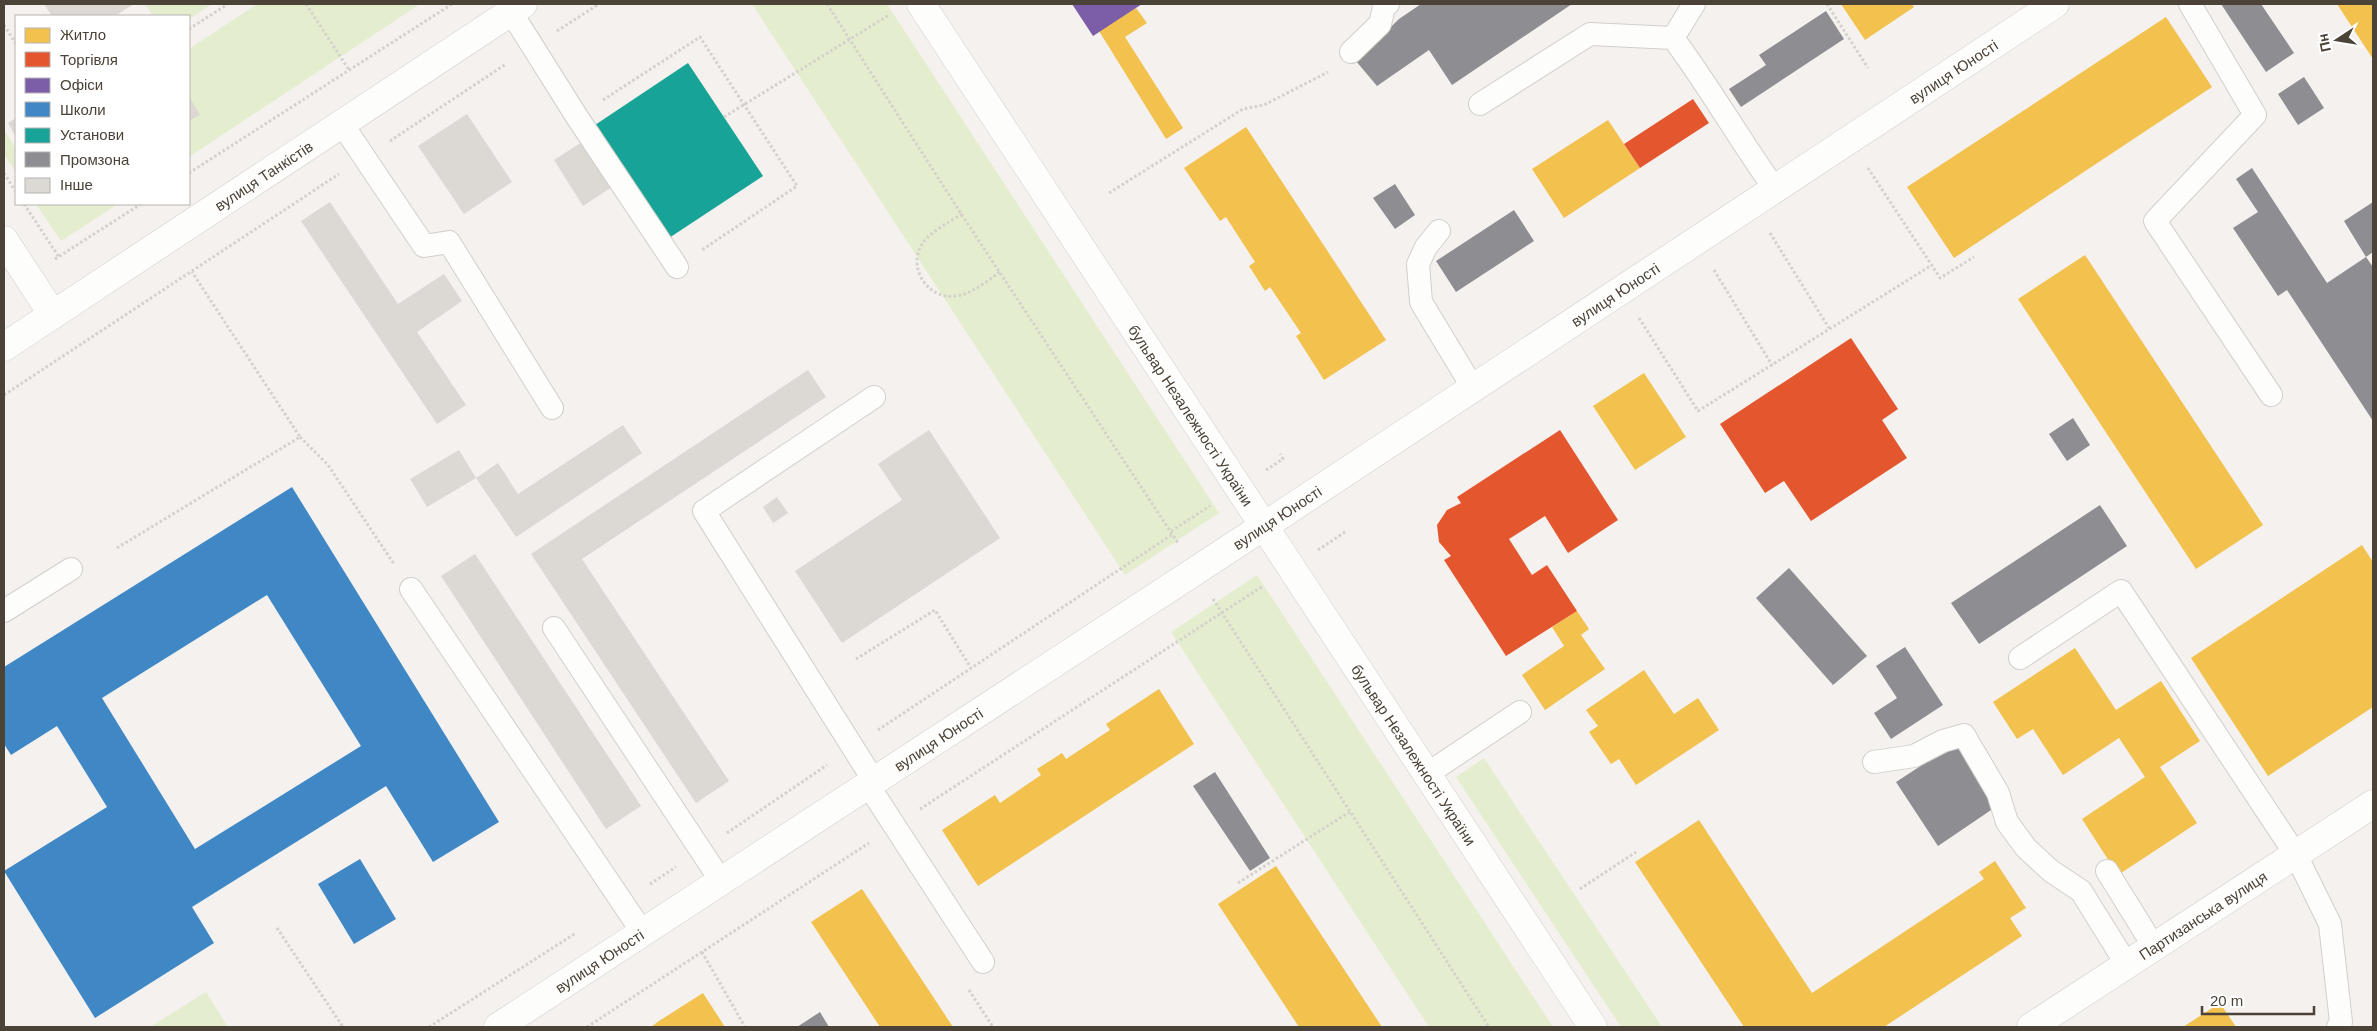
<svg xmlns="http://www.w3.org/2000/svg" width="2377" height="1031" font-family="Arial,sans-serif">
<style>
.green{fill:#e4eece}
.homes{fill:#f2c14e}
.shops{fill:#e4572e}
.offices{fill:#7b5ea7}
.schools{fill:#3f88c5;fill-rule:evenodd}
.public{fill:#17a398}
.industry{fill:#8d8d92}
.building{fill:#dcd8d4}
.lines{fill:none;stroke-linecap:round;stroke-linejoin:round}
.service-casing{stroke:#d2cfcb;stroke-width:24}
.minor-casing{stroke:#d2cfcb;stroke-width:29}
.path{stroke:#d4d1cc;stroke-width:3;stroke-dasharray:2.5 2.5;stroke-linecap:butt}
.service{stroke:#fdfdfc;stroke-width:22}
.minor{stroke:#fdfdfc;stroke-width:28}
.labels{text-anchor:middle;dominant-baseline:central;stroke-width:5;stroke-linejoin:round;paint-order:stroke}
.street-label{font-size:15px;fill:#4b4238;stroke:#fff}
</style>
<rect width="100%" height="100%" fill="#f4f1ee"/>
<path class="green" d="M145,4H212L189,19V16H153Z
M257,4H420L189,157V49Z
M752,4H887L1219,513L1125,575Z
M4,130L16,149V173L4,154Z
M36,204H118L61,241Z
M1257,575L1553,1027H1429L1171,632Z
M1484,758L1662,1027H1621L1456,777Z
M206,992L228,1027H150Z"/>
<path class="homes" d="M1841,4H1912L1914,7L1865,40Z
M2337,4H2373V59Z
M1136,8L1147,23L1125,37L1183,128L1166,139L1099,31Z
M2166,17L2212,87L1954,258L1907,187Z
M1608,120L1640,168L1564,218L1532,169Z
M1246,127L1386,340L1324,380L1296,336L1301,333L1270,287L1265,291L1249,266L1255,262L1226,217L1220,221L1184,168Z
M2085,255L2263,525L2196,569L2018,299Z
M1644,373L1686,437L1635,470L1593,406Z
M2362,545L2373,562V707L2268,776L2191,658Z
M1577,611L1589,629L1581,635L1605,669L1545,710L1522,675L1564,646L1552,627Z
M2075,648L2116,710L2161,681L2200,741L2160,767L2197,823L2118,875L2082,819L2145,777L2119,738L2063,775L2033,729L2017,739L1993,702Z
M1644,670L1674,714L1698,698L1719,730L1636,785L1619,759L1611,764L1589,732L1598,726L1586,710Z
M1159,689L1194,744L978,886L942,830L995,795L1000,803L1041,775L1037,769L1062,753L1066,759L1110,730L1106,724Z
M1699,820L1812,993L1984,879L1979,872L1995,861L2026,908L2010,918L2022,936L1884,1027H1744L1635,862Z
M1276,866L1382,1027H1299L1218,904Z
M862,889L953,1027H880L811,922Z
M703,993L725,1027H651L659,1021Z
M2220,1003L2236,1027H2183Z"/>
<path class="shops" d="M1693,99L1709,123L1640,168L1624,144Z
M1851,338L1898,409L1882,420L1907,458L1811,521L1784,481L1765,493L1720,424Z
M1560,430L1618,520L1568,553L1545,516L1509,539L1532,575L1547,565L1577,611L1506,656L1444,560L1451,556L1439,542L1437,525L1447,510L1461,503L1457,497Z"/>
<path class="offices" d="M1072,4H1142L1093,36Z"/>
<path class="schools" d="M292,487L499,822L433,862L386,786L192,907L214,943L95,1018L4,871L107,807L57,726L11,755L4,744V667ZM267,595L361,746L195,849L102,698Z
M360,859L396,919L354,944L318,884Z"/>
<path class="public" d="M688,63L763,176L669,238L595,125Z"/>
<path class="industry" d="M1421,4H1572L1452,85L1429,50L1377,86L1356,61L1399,19Z
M2221,4H2261L2294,53L2266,72Z
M1826,11L1844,39L1741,107L1729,89L1766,65L1759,55Z
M2304,77L2324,108L2298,125L2278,94Z
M2252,168L2327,283L2366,257L2373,267V421L2287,290L2278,296L2233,228L2258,212L2236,179Z
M1395,184L1415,215L1395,229L1373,198Z
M2373,202V252L2366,257L2344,221Z
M1514,210L1534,241L1456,292L1436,261Z
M2073,418L2090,445L2067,461L2049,434Z
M2100,505L2127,546L1979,644L1951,603Z
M1789,568L1867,656L1833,685L1756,598Z
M1905,647L1943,705L1891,739L1874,713L1897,698L1876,666Z
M1956,743L1997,806L1938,846L1896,782Z
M1215,772L1270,858L1250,871L1193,786Z
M820,1012L829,1027H797Z"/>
<path class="building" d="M44,4H134L115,16H52Z
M189,96L200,115L189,121Z
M467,114L512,182L464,214L418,146Z
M16,118V137L8,123Z
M582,142L612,187L583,206L554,160Z
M330,202L398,304L444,274L462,301L417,332L466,405L437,424L301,221Z
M808,370L826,397L582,559L729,781L696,803L531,554Z
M623,425L642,453L516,537L476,478L498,463L518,494Z
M929,430L1000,538L842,643L795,571L902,500L878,464Z
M459,450L476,478L427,507L410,479Z
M777,497L788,513L773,523L763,507Z
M475,554L641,806L606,829L441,576Z"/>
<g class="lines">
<g class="service-casing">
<path id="service" d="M1694,4L1673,38C1709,86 1739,139 1774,188
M2190,4L2255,115L2155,221L2271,395
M511,12L577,117L677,267
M1351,52L1380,24L1384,7L1388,4
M1480,104L1590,34L1673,38
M342,124L424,246L449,242L552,408
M1439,231L1426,247L1418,264L1421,302L1473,388
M411,589L643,933
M4,611L71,569
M554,628L721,881
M2020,658L2121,591L2296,855L2330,924L2341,1022L2338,1027
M1874,762L1914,756L1943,741L1964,735L1998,793L2007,822L2026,848L2051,871L2081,891L2127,965
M1427,774L1520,712
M874,781L704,511L874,397
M868,785L983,962
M2107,871L2154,947"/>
</g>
<g class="minor-casing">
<g id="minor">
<path id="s1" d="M921,4L1593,1027"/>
<path d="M4,240L53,315"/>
<path id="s2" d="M4,347L523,4"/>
<path id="s3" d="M498,1027L1264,526L2055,4"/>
<path id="s4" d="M2031,1027L2373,804"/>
</g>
</g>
<path class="path" d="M306,4L349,70
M827,4L958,209L1178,543
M1827,4L1868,68
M4,25L16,44
M189,29L228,4
M557,31L599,4
M603,100L700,37L797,186L702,250
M724,117L889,15
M390,141L506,64
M1868,168L1940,278L1974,257
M4,173L16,192
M189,173L452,4
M1109,193L1243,109L1264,105L1328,72
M24,204L59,257
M962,214C949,222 931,231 922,244C907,268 928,300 956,296C972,294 987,281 1000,272
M1770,233L1829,328
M55,259L141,204
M1714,270L1772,365
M1639,318L1698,411L1932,265
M4,395L339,174
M300,437L328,465L394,564
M1266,470L1283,459L1280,454
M1171,531L1210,506
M117,548L300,437L192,272
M1318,550L1345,532
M1213,599L1489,1027
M856,659L935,610L971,668
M878,730L1173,534
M920,809L1263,586
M727,833L827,765
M1238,883L1351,811
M650,884L676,867
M1580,889L1636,852
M277,928L343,1027
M702,952L745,1027
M969,990L993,1027
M429,1027L576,933
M587,1027L869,843"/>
<use href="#service" class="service"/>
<use href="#minor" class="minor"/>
</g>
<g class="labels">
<g class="street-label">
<text stroke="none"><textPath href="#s3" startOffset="1741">вулиця Юності</textPath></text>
<text stroke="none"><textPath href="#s2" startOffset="311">вулиця Танкістів</textPath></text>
<text stroke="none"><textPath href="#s3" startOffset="1336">вулиця Юності</textPath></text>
<text stroke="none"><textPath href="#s1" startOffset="492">бульвар Незалежності України</textPath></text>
<text stroke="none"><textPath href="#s3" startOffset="931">вулиця Юності</textPath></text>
<text stroke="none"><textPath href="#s3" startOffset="526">вулиця Юності</textPath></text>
<text stroke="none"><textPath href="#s1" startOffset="898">бульвар Незалежності України</textPath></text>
<text stroke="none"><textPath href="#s4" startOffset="205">Партизанська вулиця</textPath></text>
<text stroke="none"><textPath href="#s3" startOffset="121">вулиця Юності</textPath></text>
</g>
</g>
<rect width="2377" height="1031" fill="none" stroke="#4b4238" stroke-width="10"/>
<rect x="15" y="15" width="175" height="190" fill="#ffffff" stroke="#b7b3af"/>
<rect x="25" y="28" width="25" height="15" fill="#f2c14e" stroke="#b7b3af"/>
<text x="60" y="40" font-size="15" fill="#4b4238">Житло</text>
<rect x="25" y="52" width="25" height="15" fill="#e4572e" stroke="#b7b3af"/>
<text x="60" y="65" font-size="15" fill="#4b4238">Торгівля</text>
<rect x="25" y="78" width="25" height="15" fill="#7b5ea7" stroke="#b7b3af"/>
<text x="60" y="90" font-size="15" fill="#4b4238">Офіси</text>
<rect x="25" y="102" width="25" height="15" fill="#3f88c5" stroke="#b7b3af"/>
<text x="60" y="115" font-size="15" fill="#4b4238">Школи</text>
<rect x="25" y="128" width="25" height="15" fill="#17a398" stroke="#b7b3af"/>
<text x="60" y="140" font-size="15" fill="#4b4238">Установи</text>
<rect x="25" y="152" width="25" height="15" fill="#8d8d92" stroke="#b7b3af"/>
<text x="60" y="165" font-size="15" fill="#4b4238">Промзона</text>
<rect x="25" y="178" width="25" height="15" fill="#dcd8d4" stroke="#b7b3af"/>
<text x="60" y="190" font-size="15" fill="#4b4238">Інше</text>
<g transform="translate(2337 40) rotate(258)" stroke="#ffffff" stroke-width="4" paint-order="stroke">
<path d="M0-4L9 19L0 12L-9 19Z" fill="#4b4238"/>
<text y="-8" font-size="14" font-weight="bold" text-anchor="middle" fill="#4b4238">Пн</text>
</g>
<path d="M2202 1006v8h112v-8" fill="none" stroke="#4b4238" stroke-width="2.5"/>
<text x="2210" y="1006" font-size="15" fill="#4b4238" stroke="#ffffff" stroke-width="4" paint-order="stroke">20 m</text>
</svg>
